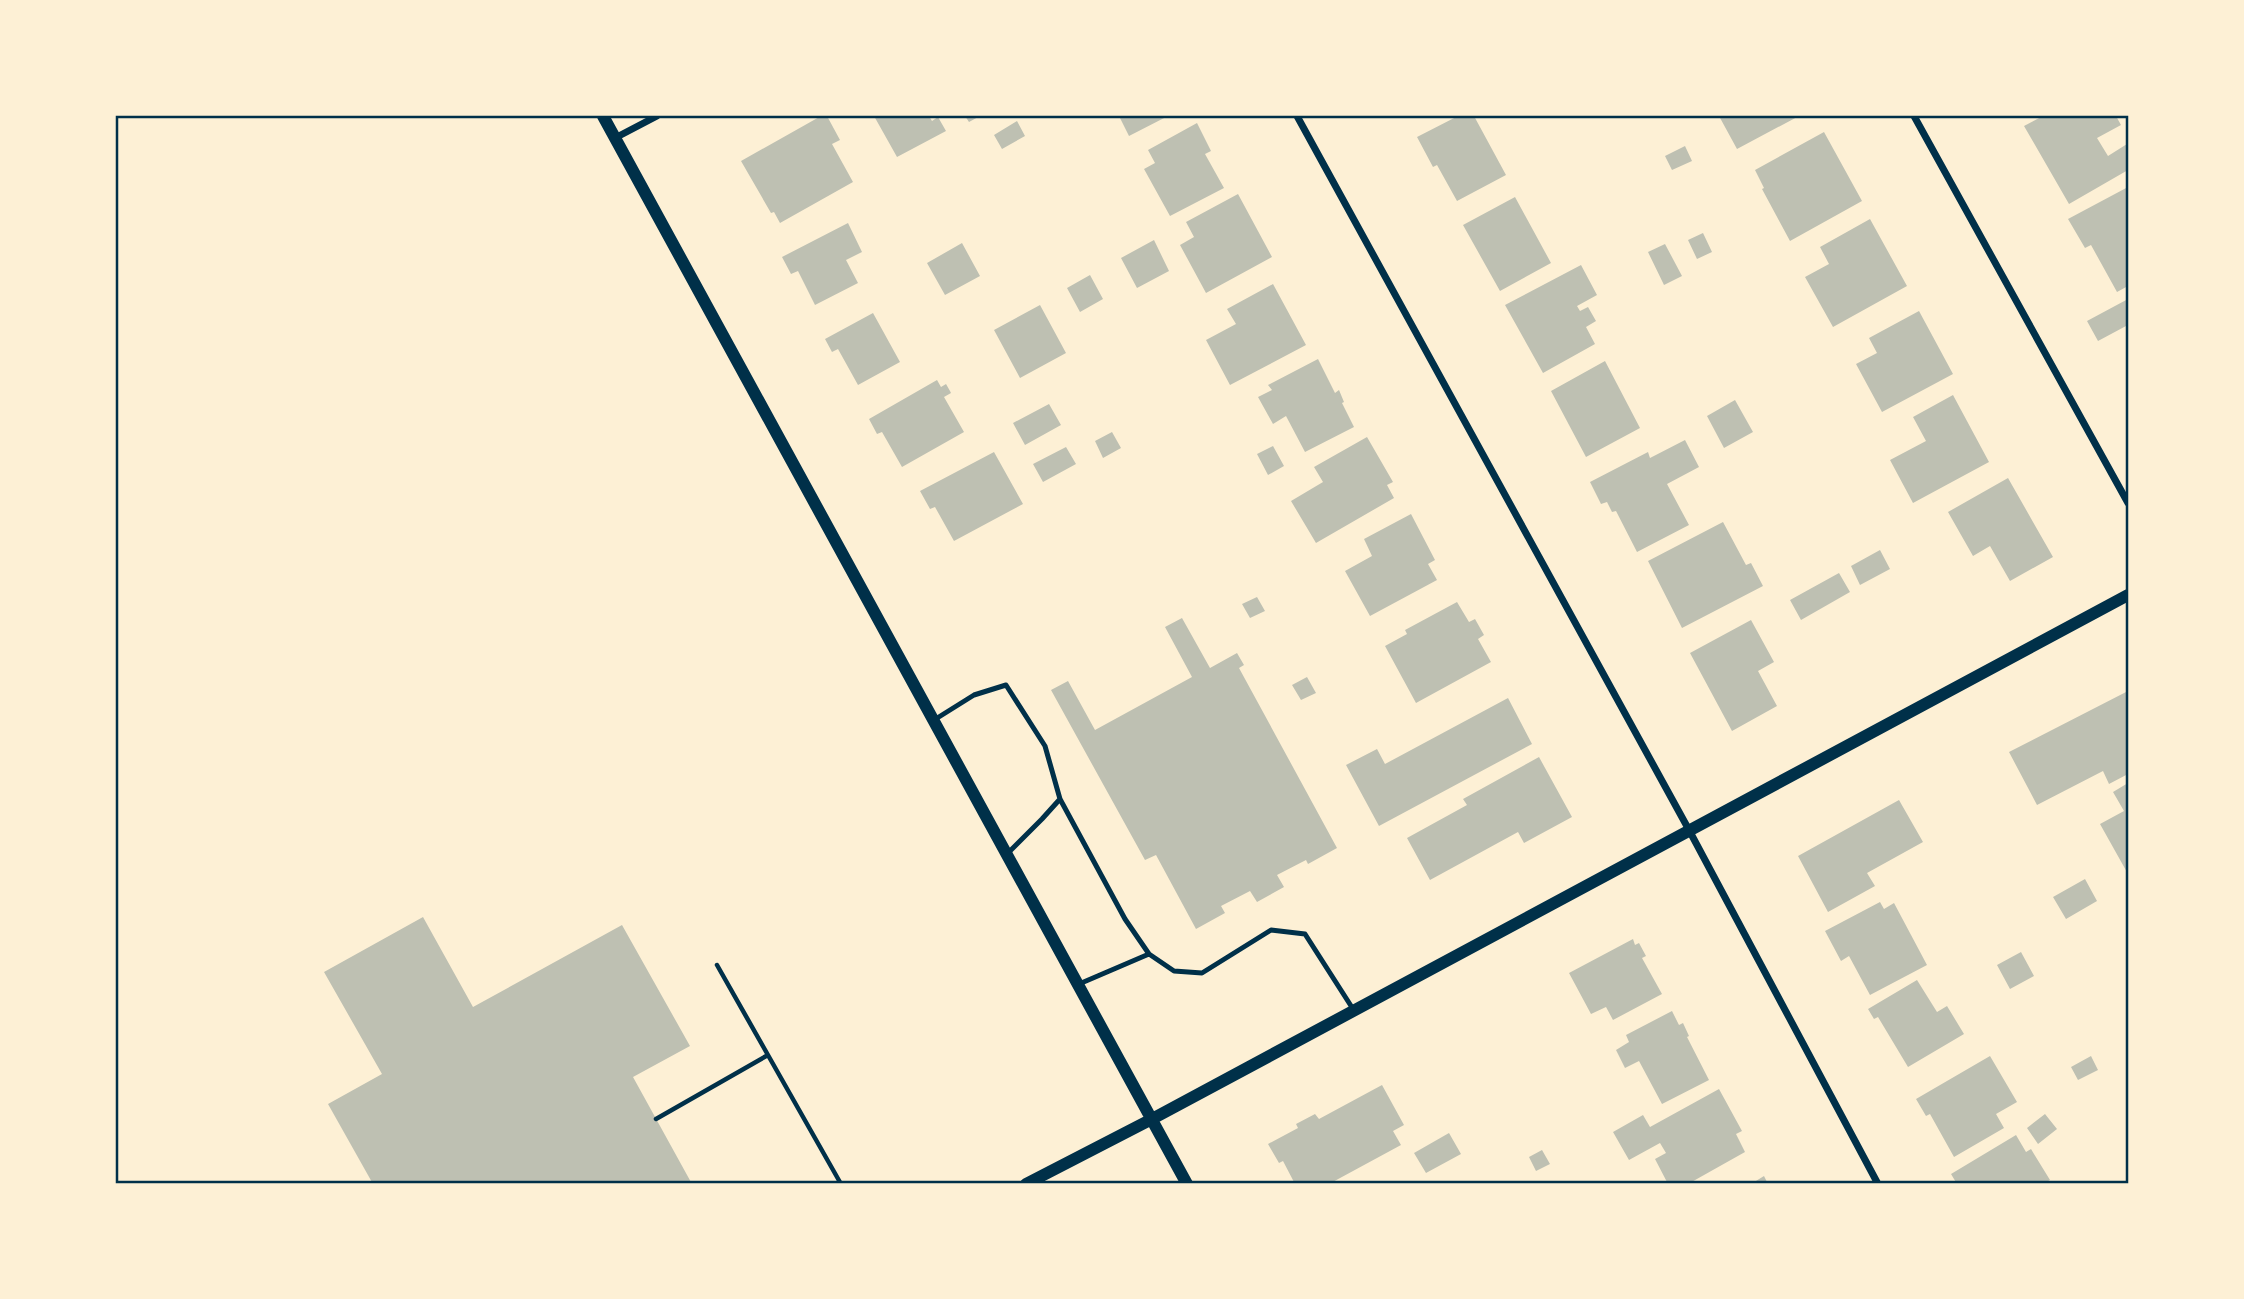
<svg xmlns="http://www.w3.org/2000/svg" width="2244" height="1299" font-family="'PT Sans',sans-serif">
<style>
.building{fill:#bec0b2}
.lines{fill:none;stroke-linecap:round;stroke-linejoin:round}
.path{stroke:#003049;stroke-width:4.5}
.service{stroke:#003049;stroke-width:5}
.minor{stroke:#003049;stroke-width:7}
.tertiary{stroke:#003049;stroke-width:12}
.neatline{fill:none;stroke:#003049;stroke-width:2.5}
</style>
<rect width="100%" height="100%" fill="#fdf0d5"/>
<path class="building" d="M821,116H827L840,140L832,144L853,182L780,223L774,212L771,213L741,161Z
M874,116H929L932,121L938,117L946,131L897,157Z
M965,116H980L969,122Z
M1119,116H1168L1129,136Z
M1458,116H1474L1506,175L1457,201L1437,165L1433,167L1417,137Z
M1719,116H1799L1737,149Z
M2043,116H2116L2121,125L2097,138L2108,156L2127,144L2128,170L2069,204L2024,126Z
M1017,121L1025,136L1002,149L994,135Z
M1197,123L1211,151L1205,154L1224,188L1170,216L1144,169L1155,163L1148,150Z
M1824,132L1862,201L1790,241L1762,189L1764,188L1755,170Z
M1685,146L1692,161L1672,170L1665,156Z
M2128,187V286L2117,292L2091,245L2085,248L2068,219Z
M1238,194L1272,257L1206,293L1180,245L1194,237L1186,222Z
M1515,197L1551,263L1500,291L1463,225Z
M1870,219L1907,286L1833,327L1805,277L1829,264L1820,247Z
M848,223L862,252L846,260L858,283L815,305L798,271L791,274L782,257Z
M1703,233L1712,252L1697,259L1688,240Z
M1154,240L1169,271L1137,288L1121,258Z
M962,243L980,276L945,295L927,263Z
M1665,244L1682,276L1664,285L1648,252Z
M1581,265L1597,295L1577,306L1580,311L1588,307L1596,321L1586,327L1595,344L1543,373L1505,305Z
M1090,275L1103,299L1080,312L1067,288Z
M1273,284L1306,345L1230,385L1206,340L1236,324L1227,309Z
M2128,299V330L2126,326L2098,341L2087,321Z
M1040,305L1066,353L1020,378L994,330Z
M1919,311L1953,374L1882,412L1856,364L1877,353L1869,338Z
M873,313L900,362L858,385L838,349L832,352L825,339Z
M1318,359L1335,393L1339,390L1344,402L1342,403L1354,427L1305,452L1286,416L1273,424L1258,397L1272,390L1268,385Z
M1605,361L1640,428L1586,457L1551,391Z
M937,380L941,387L946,384L950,391L951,393L944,397L964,432L902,467L882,432L877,434L869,419Z
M1953,395L1989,462L1913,503L1890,460L1926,441L1913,417Z
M1735,400L1753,432L1724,448L1707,416Z
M1049,404L1061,425L1025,445L1013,423Z
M1112,432L1121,448L1103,458L1095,441Z
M1367,437L1393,482L1387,485L1394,498L1316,543L1291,501L1323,482L1314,467Z
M1685,440L1699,467L1667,484L1689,525L1637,552L1616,511L1612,512L1607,502L1601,504L1590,482L1648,452L1650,458Z
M1273,446L1284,466L1268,475L1257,454Z
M1066,447L1076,464L1043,482L1033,464Z
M994,452L1023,504L954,541L935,507L930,509L920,491Z
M2008,478L2053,557L2010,581L1990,546L1973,556L1948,512Z
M1411,514L1435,560L1428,564L1437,580L1370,616L1345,571L1372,556L1364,539Z
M1723,522L1746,565L1751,563L1763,586L1682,628L1648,561Z
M1880,550L1890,569L1860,585L1851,566Z
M1839,573L1850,592L1801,620L1790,600Z
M1257,597L1265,611L1250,618L1242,604Z
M1457,602L1469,622L1475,619L1484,635L1478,639L1491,662L1416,703L1385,646L1407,634L1405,630Z
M1182,618L1210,668L1237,653L1244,665L1239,668L1337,848L1308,864L1306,860L1277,875L1284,887L1257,902L1250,891L1221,906L1225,913L1196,929L1156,855L1145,860L1051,690L1068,681L1095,730L1192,677L1165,627Z
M1751,620L1774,662L1758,671L1777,706L1732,731L1690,653Z
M1307,677L1316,693L1301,700L1292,685Z
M2128,691V774L2109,784L2103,771L2037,805L2009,752Z
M1508,698L1532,744L1379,826L1346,765L1377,749L1385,764Z
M1539,757L1572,817L1524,843L1518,832L1430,880L1407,838L1467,805L1463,799Z
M2128,783V874L2100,824L2124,811L2113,792Z
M1899,800L1923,842L1867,873L1875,886L1828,912L1798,856Z
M2085,879L2097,901L2066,919L2053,897Z
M1880,902L1884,909L1894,903L1927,965L1870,995L1849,956L1841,961L1825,931Z
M423,917L473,1007L622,925L690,1046L633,1077L692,1184H373L328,1104L382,1074L324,972Z
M1633,939L1635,945L1639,943L1646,956L1642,958L1662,994L1613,1020L1606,1007L1591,1014L1569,973Z
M2021,952L2034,976L2010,989L1997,965Z
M1917,980L1937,1012L1947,1006L1964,1034L1908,1067L1878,1017L1874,1019L1868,1009Z
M1672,1011L1679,1025L1683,1023L1689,1036L1687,1037L1709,1080L1662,1104L1639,1061L1625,1068L1616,1050L1629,1042L1626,1035Z
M1990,1056L2017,1102L1996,1114L2004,1128L1954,1157L1930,1114L1926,1116L1916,1099Z
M2091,1056L2098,1070L2078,1080L2071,1067Z
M1382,1085L1404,1125L1393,1131L1401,1145L1329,1184H1295L1283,1161L1279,1163L1268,1144L1298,1128L1296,1124L1315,1114L1319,1119Z
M1719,1089L1742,1131L1736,1134L1745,1152L1688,1184H1668L1655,1159L1666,1153L1660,1143L1629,1160L1613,1132L1643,1115L1650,1127Z
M2045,1114L2057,1129L2038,1144L2027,1128Z
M1449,1133L1461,1154L1426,1173L1414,1153Z
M2016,1135L2026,1152L2031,1149L2050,1180L2043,1184H1957L1951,1174Z
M1542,1150L1550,1164L1536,1171L1529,1157Z
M1764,1176L1768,1184H1751Z"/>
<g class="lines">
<path class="path" d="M717,965L841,1184
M656,1119L768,1055"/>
<path class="service" d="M934,720L974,695L1006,685L1045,746L1060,799L1042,819L1007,854
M1060,799L1125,919L1149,954L1174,971L1202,973L1271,930L1305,934L1353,1009
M1079,984L1149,954"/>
<path class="minor" d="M1297,116L1689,830L1878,1184
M1914,116L2128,503
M615,138L657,116"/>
<path class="tertiary" d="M603,116L1187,1184
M1026,1184L1152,1119L2128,595"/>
</g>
<rect width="2244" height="1299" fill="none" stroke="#fdf0d5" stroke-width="234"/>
<rect x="117" y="117" width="2010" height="1065" class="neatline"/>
</svg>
